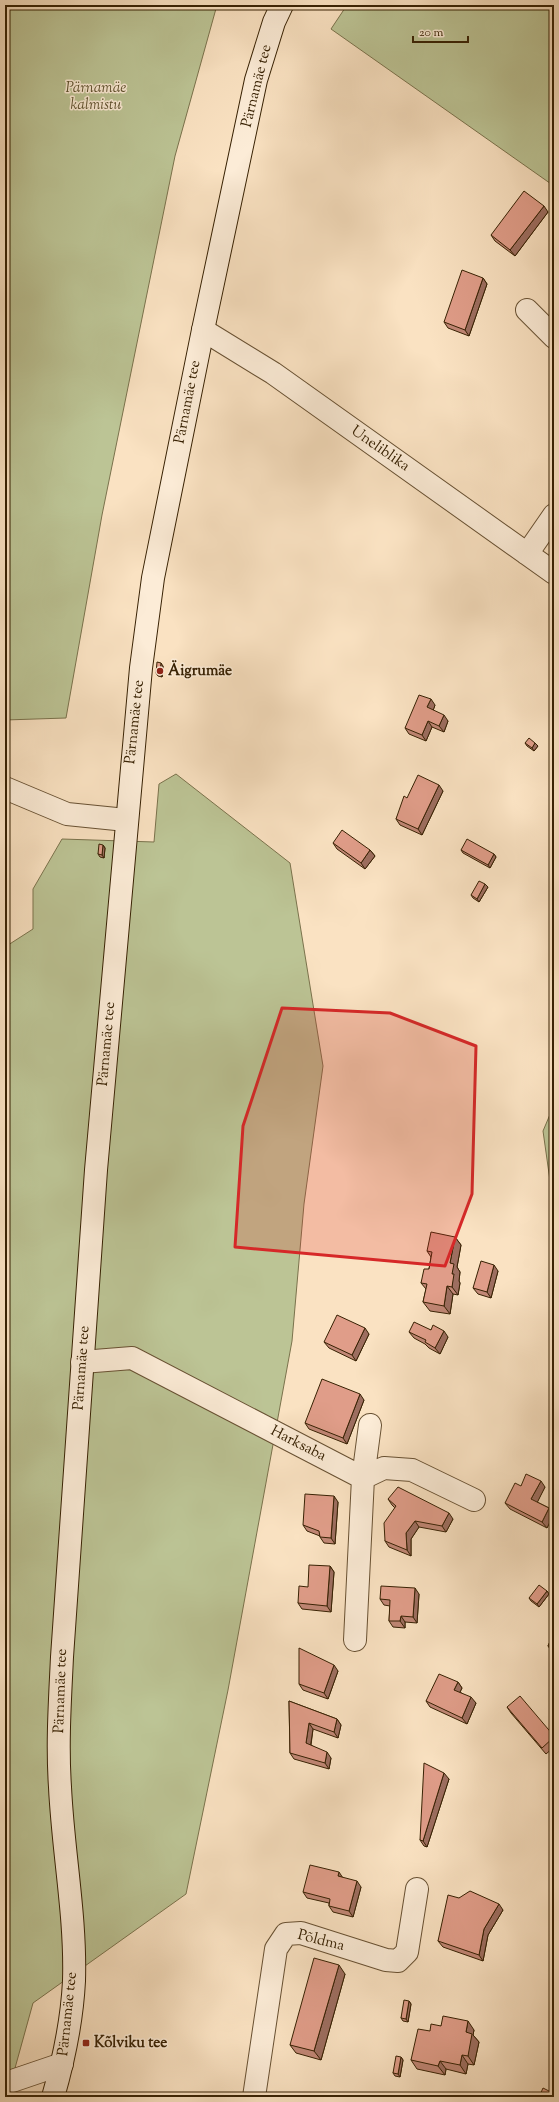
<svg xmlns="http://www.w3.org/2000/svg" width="559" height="2102" font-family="'Sorts Mill Goudy',serif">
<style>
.green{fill:#bcc495;stroke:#7a724c}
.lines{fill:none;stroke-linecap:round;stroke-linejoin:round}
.street-casing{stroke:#685133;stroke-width:24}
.secondary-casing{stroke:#372103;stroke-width:24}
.street{stroke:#fcecd7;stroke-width:22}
.secondary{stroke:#fcecd7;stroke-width:22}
.wall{fill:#c18776;stroke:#372103}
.shaded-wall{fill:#9d6e60;stroke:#372103}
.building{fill:#e09d89;stroke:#372103}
.marked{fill:#d62828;fill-opacity:0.2;stroke:#d62828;stroke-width:3;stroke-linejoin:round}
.poi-dot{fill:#8f2418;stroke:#fcecd7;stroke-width:1.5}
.labels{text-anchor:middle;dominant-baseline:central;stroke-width:3;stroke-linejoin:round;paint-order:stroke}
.street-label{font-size:15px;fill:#372103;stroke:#fcecd7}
.park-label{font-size:15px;font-style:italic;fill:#5f522f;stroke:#fcecd7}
.poi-label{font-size:15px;font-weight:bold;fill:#372103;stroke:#fcecd7;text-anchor:start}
</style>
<rect width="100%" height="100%" fill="#fae2c2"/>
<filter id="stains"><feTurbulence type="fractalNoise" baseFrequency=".005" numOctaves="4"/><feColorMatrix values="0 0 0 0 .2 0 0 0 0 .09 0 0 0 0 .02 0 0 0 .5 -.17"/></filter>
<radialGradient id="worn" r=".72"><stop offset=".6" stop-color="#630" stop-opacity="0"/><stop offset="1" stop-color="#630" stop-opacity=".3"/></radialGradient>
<path class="green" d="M5,5H217L175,156L102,515L66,718L5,720Z
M347,5H554V186L331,29Z
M176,774L290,863L323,1066L304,1204L292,1341L228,1690L186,1894L33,2003L7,2097H5V947L33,929V889L62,839L154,842L159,784Z
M554,1105V1209L543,1131Z"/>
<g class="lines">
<g class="street-casing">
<path id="street" d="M527,310L554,337
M203,330L273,373L554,573
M527,554L554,515
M5,788L67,814L126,820
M82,1362L132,1358L363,1478L355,1640
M370,1425L363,1478L384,1468L412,1470L474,1500
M12,2081L62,2064
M254,2097L276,1949L286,1934L301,1933L386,1960L398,1961L407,1952L417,1889"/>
</g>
<g class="secondary-casing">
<path id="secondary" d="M53,2097C64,2059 72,2020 74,1981C76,1916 63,1852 60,1787C57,1744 60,1700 62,1657L96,1170L141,668L153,578L203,330L256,80L274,22L282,5"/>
</g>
<use href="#street" class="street"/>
<use href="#secondary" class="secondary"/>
</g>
<path class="wall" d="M548,212L515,256L495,241L491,235Z
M483,278L487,284L469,336L448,328L444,322Z
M163,666L162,677L158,676L156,673Z
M435,705L433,710L448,721L444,732L432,727L426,741L409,734L405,728Z
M525,743L538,746L534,751L527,746Z
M443,791L422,835L400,825L396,819L407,798Z
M333,843L370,850L375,856L365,869L337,849Z
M103,845L105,848L104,858L100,857L98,854Z
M461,850L494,854L496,857L490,868L463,853Z
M485,884L488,887L479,902L473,898L471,895Z
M455,1237L461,1245L457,1267L460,1272L459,1281L460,1283L458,1295L453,1294L450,1314L430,1311L423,1302L426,1289L421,1283L429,1269L431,1257L427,1251Z
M498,1271L491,1298L478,1294L473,1288Z
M431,1330L448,1337L440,1354L429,1348L425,1344L414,1338L409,1332Z
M369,1334L356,1361L329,1348L324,1342Z
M364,1400L347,1444L309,1429L305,1423Z
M521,1486L545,1487L537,1502L549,1508L554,1514L547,1528L510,1509L505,1503Z
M388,1499L453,1519L446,1532L419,1527L411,1539V1556L389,1547L385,1541L395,1508L392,1505Z
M338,1502L335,1544L324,1543L320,1537V1536L307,1531L303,1525Z
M330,1566L334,1572L331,1612L302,1609L298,1603L308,1587Z
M547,1591L549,1594L539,1607L531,1601L529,1598Z
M419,1594L417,1623L405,1622V1628L393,1627L389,1621L390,1606L384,1605L380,1599Z
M554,1633V1653L552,1652L548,1646Z
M338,1671L328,1699L303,1690L299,1684Z
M458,1682L462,1688L460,1692L476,1703L467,1724L430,1707L426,1701Z
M289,1701L337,1719L341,1725L338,1738L313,1729L311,1745L331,1758L329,1769L294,1759L290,1753Z
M507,1707L554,1736V1747L546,1754L511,1713Z
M449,1779L427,1847L424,1846L420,1840Z
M361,1887L353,1917L333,1912L329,1906V1903L307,1898L303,1892Z
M459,1898L503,1910L488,1935L483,1961L443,1947L438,1941Z
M345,1974L321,2060L296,2053L290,2045Z
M409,2001L411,2004L408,2022L403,2021L401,2018Z
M441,2026L474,2030L473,2035L479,2042L474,2065L468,2064L466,2074L446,2069L445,2075L417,2069L411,2060L430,2031Z
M401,2057L403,2060L400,2077L395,2076L393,2073Z"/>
<path class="shaded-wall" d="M544,206L548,212L515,256L510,250Z
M483,278L487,284L469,336L465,330Z
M161,663L163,666L162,677L160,673Z
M431,699L435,705L432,714L427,707Z
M444,715L448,721L444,732L439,726Z
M428,721L432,727L426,741L422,735Z
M535,743L538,746L534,751L532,748Z
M439,785L443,791L422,835L418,829Z
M103,845L105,848L104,858L102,855Z
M370,850L375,856L365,869L361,863Z
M494,854L496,857L490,868L488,865Z
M485,884L488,887L479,902L477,899Z
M455,1237L461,1245L457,1267L460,1272L459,1281L460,1283L458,1295L452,1287V1274L450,1263Z
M494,1265L498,1271L491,1298L487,1292Z
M447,1286L453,1294L450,1314L444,1306Z
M365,1328L369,1334L356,1361L352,1355Z
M444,1331L448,1337L440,1354L435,1348Z
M360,1394L364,1400L347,1444L343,1438Z
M541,1481L545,1487L536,1505L531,1499Z
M334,1496L338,1502L335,1544L331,1538Z
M549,1508L554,1514L547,1528L542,1522Z
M449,1513L453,1519L446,1532L442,1526Z
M415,1521L419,1527L411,1539V1556L407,1550L406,1533Z
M330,1566L334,1572L331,1612L327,1606Z
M415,1588L419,1594L417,1623L413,1617Z
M547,1591L549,1594L539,1607L537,1604Z
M401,1616L405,1622V1628L400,1621Z
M334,1665L338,1671L328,1699L324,1693Z
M458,1682L462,1688L458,1696L454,1690Z
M471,1697L476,1703L467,1724L462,1718Z
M337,1719L341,1725L338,1738L334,1732Z
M309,1723L313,1729L310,1749L306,1743Z
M327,1752L331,1758L329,1769L325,1763Z
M444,1773L449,1779L427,1847L423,1841Z
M339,1872L343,1878L338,1876Z
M357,1881L361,1887L353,1917L349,1911Z
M499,1904L503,1910L488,1935L483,1961L479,1955L484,1929Z
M339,1965L345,1974L321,2060L314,2051Z
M409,2001L411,2004L408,2022L406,2019Z
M468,2021L474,2030L473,2035L479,2042L474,2065L468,2056L466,2032Z
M462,2055L468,2064L466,2074L460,2065Z
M401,2057L403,2060L400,2077L398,2074Z
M440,2061L446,2069L445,2075L438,2066Z
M551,2092L554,2095L553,2097H549Z"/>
<path class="building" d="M524,191L544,206L510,250L491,235Z
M462,270L483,278L465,330L444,322Z
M157,662L161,663L160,673H156Z
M419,695L431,699L427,707L444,715L439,726L428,721L422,735L405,728Z
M529,738L535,743L532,748L525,743Z
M418,775L439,785L418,829L396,819L404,796L407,798Z
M342,830L370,850L361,863L333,843Z
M467,839L494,854L488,865L461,850Z
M99,844L103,845L102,855L98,854Z
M479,881L485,884L477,899L471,895Z
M431,1232L455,1237L450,1263L454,1264L452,1274H454L452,1287L447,1286L444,1306L423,1302L427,1284L421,1283L424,1269H429L432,1252L427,1251Z
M481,1261L494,1265L487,1292L473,1288Z
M337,1315L365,1328L352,1355L324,1342Z
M414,1322L431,1330L433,1325L444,1331L435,1348L425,1342L426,1340L409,1332Z
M322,1379L360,1394L343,1438L305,1423Z
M526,1474L541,1481L531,1499L549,1508L542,1522L505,1503L515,1483L521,1486Z
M398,1487L449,1513L442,1526L415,1521L406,1533L407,1550L385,1541L384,1523L396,1506L388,1499Z
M305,1494L334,1496L331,1538L320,1537L319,1531L303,1525Z
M309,1565L330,1566L327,1606L298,1603L299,1586L308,1587Z
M539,1585L547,1591L537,1604L529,1598Z
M381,1586L415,1588L413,1617L401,1616L400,1621H389L390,1600L380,1599Z
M554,1633V1649L548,1646Z
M299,1648L334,1665L324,1693L299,1684Z
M439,1674L458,1682L454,1690L471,1697L462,1718L426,1701Z
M520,1696L554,1736V1737L542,1748L507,1707Z
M289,1701L337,1719L334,1732L309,1723L306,1743L327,1752L325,1763L290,1753Z
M424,1763L444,1773L423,1841L420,1840Z
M310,1865L339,1872L338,1876L357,1881L349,1911L329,1906L330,1899L303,1892Z
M470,1891L499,1904L484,1929L479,1955L438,1941L448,1895L459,1898Z
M314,1958L339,1965L314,2051L290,2045Z
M404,2000L409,2001L406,2019L401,2018Z
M443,2016L468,2021L466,2032L472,2034L468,2056L462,2055L460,2065L440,2061L438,2066L411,2060L418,2029L430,2031L431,2024L441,2026Z
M396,2056L401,2057L398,2074L393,2073Z
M543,2088L551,2092L549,2097H539Z"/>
<path class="marked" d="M282,1008L390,1013L476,1046L472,1194L445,1266L235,1247L243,1126Z"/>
<g class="poi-dot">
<circle cx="160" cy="671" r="4"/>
<rect x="82" y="2039" width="8" height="8" rx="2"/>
</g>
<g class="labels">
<g class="street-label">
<text transform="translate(257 86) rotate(-76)">Pärnamäe tee</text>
<text transform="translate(188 402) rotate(-79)">Pärnamäe tee</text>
<text transform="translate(380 449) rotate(35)">Uneliblika</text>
<text transform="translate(135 722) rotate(-84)">Pärnamäe tee</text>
<text transform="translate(107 1044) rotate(-85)">Pärnamäe tee</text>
<text transform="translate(82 1368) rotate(-86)">Pärnamäe tee</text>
<text transform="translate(298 1444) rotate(27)">Harksaba</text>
<text transform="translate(61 1691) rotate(-88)">Pärnamäe tee</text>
<text transform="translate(321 1941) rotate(14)">Põldma</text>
<text transform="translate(68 2014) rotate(-84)">Pärnamäe tee</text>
</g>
<g class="park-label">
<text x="96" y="88">Pärnamäe<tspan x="96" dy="17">kalmistu</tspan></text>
</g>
<g class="poi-label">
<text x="168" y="671">Äigrumäe</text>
<text x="94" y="2043">Kõlviku tee</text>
</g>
</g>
<rect width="559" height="2102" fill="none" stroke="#fae2c2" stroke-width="20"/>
<rect x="6" y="6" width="547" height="2090" fill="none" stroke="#372103" stroke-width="2"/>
<rect x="10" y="10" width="539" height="2082" fill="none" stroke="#372103"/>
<path d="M413 36v6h55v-6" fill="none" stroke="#372103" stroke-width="2"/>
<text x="419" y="36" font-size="12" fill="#372103" stroke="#fcecd7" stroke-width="3" paint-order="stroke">20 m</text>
<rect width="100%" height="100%" filter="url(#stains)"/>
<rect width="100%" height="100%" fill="url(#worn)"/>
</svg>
